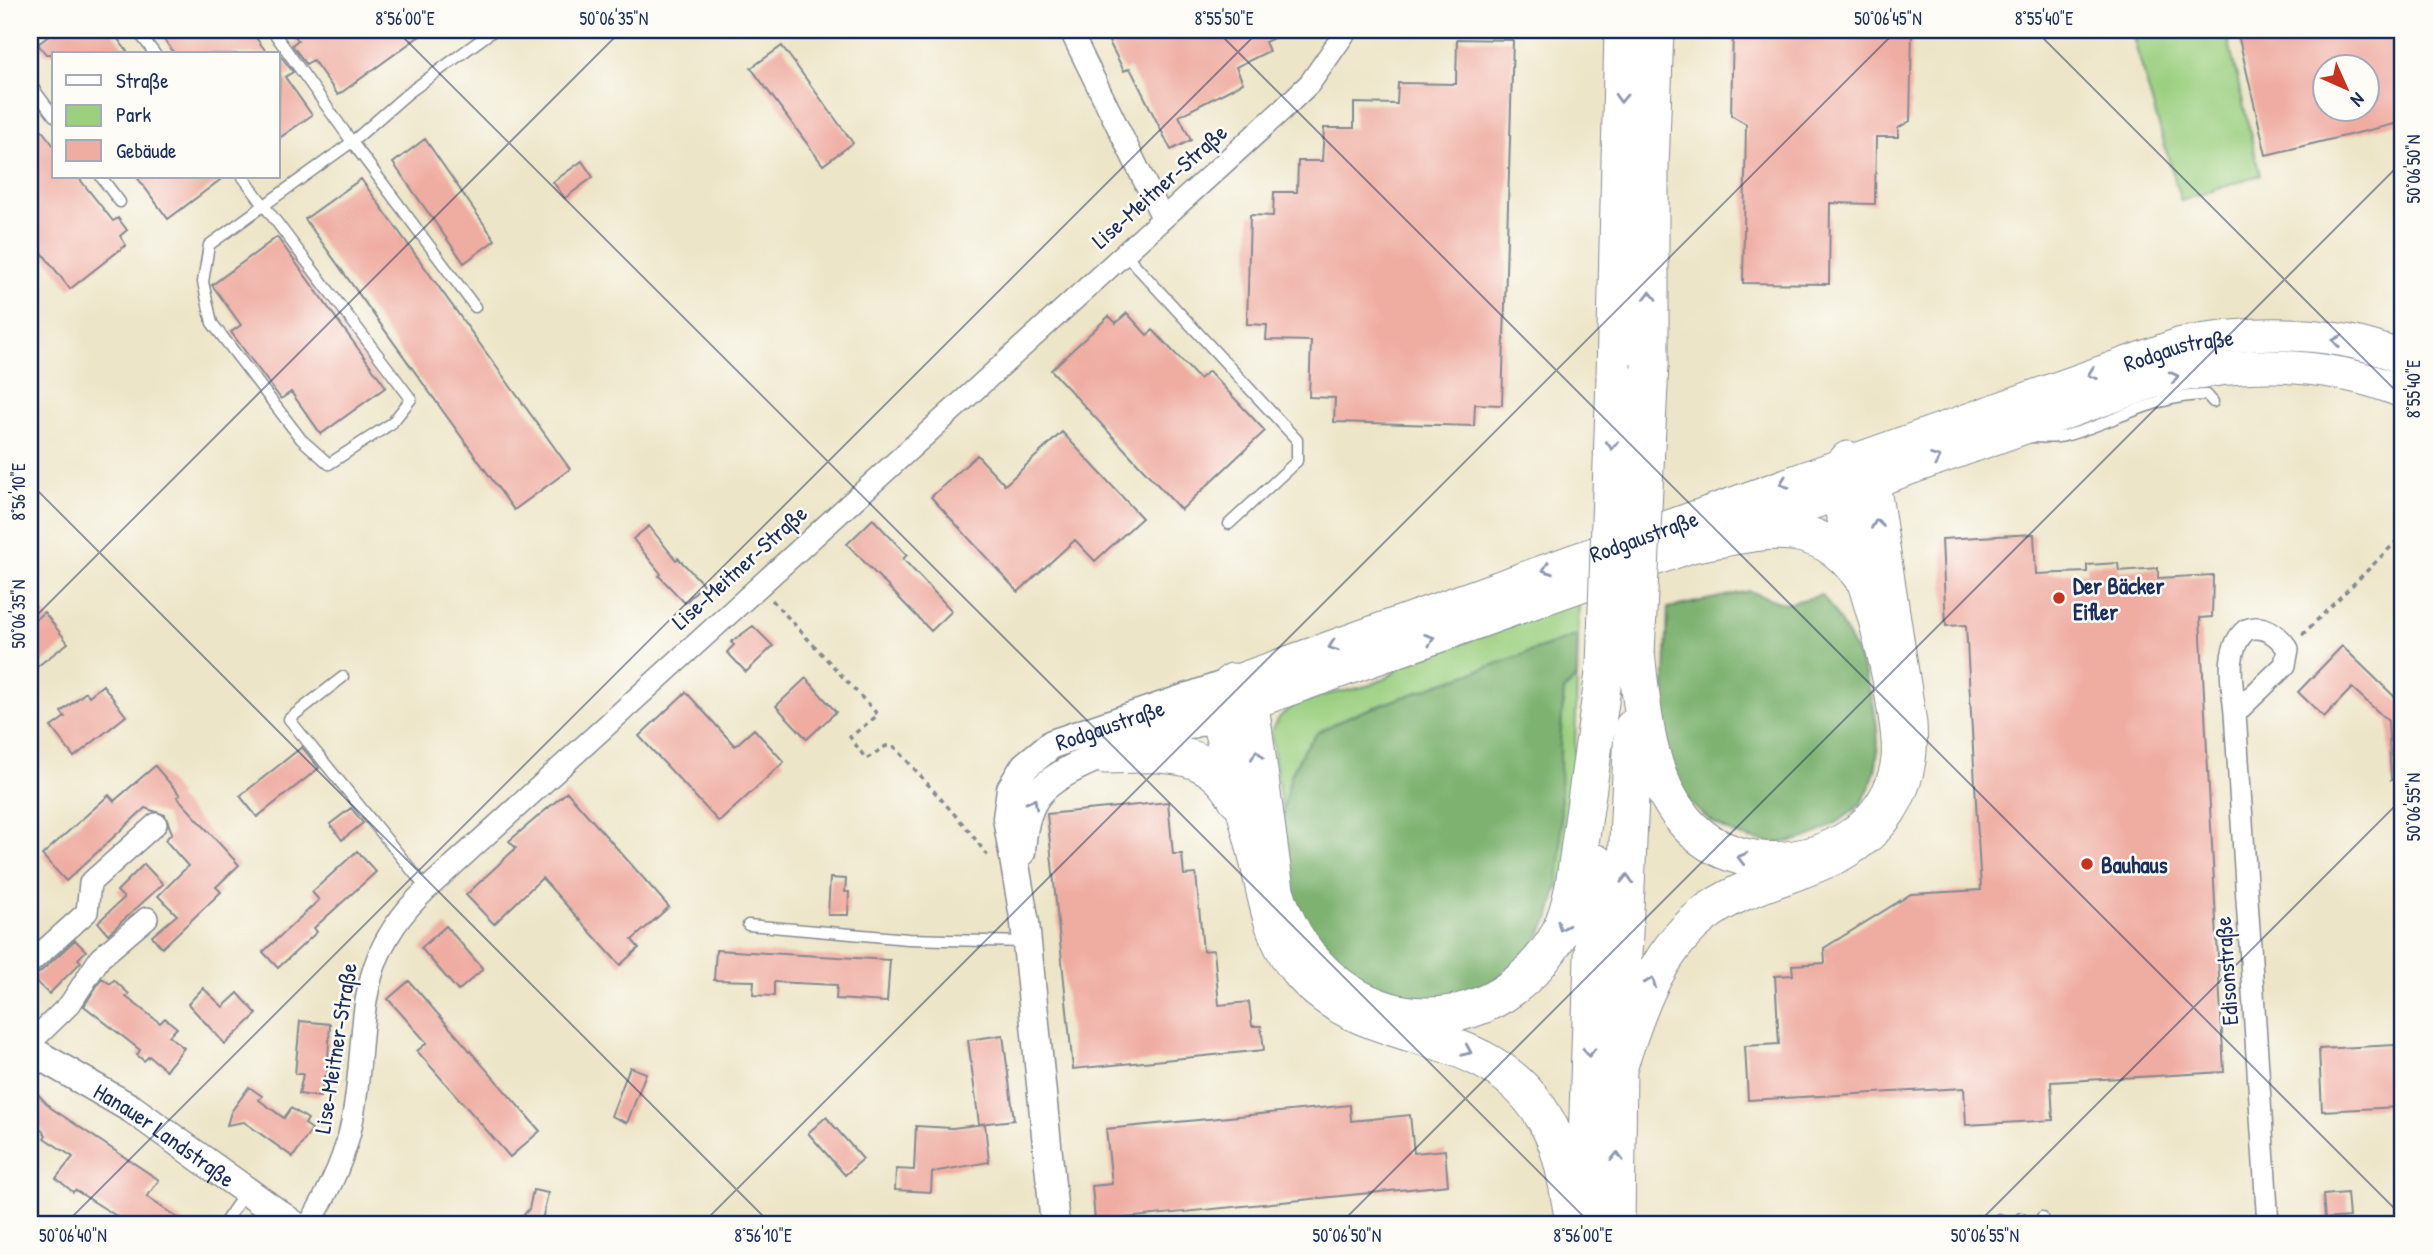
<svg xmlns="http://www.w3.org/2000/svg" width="2433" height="1255" font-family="'Patrick Hand',sans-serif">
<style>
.green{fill:#9cd081;stroke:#5c8070;stroke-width:2}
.forest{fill:#7db26f;stroke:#4c7066;stroke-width:2}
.building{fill:#efaca1;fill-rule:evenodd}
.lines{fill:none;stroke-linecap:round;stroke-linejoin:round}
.service-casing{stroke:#848a92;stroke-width:13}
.minor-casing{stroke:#848a92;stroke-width:24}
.tertiary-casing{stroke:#848a92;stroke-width:31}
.secondary-casing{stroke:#848a92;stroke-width:34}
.trunk-casing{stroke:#848a92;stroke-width:39}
.path{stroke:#848a92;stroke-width:3.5;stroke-dasharray:5 5;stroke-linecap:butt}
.service{stroke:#fff;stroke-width:10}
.minor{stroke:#fff;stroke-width:21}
.tertiary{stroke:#fff;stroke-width:28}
.secondary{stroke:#fff;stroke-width:32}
.trunk{stroke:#fff;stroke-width:37}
.trunk-bridge-casing{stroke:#848a92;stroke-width:39;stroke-linecap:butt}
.trunk-bridge{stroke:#fff;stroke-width:37}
.oneway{stroke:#8d97ae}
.ticks{fill:none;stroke:#1b2f5e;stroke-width:2;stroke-opacity:0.45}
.poi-dot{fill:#c8321e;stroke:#fdfcf7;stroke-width:2.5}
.labels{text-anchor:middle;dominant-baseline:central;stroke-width:5;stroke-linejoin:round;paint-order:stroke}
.street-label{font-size:23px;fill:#1b2f5e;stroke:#fdfcf7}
.poi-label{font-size:23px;font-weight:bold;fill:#1b2f5e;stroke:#fdfcf7;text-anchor:start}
.neatline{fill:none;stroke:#1b2f5e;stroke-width:2.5}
.ticks-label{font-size:18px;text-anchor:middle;fill:#1b2f5e}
</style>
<rect width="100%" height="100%" fill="#fdfcf7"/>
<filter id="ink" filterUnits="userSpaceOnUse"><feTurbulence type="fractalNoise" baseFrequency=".0143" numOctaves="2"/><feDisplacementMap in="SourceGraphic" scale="14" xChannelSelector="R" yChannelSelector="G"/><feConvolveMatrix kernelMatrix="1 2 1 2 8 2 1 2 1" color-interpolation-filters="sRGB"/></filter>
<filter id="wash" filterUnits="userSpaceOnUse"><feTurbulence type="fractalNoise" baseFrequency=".00686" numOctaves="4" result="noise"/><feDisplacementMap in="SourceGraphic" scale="28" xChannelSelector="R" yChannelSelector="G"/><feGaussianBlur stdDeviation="1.57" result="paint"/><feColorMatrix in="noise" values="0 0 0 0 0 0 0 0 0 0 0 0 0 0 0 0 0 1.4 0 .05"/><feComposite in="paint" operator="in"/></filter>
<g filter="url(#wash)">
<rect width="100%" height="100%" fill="#ede5c7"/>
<path class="green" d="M2131,30H2226L2260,175L2181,201Z
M1579,600L1578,635L1350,716L1303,751L1291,775L1284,806L1558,883L1560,743L1564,690L1577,677L1571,886L1299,936L1271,732C1292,679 1368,705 1402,665Z"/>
<path class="forest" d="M1749,591L1785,604L1822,595C1860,644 1899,739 1864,798C1857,811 1839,821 1827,828C1779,857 1724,840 1688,800C1680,791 1667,755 1664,741C1661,730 1664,716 1664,704C1665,672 1667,640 1668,608Z
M1578,635L1577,677L1564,690L1560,743L1561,848L1558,884L1550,917L1528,955L1492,983L1449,1001L1383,996L1332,965L1296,912L1283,837L1284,806L1291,775L1303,751L1318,732L1350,716Z"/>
<g id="blocks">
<path class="building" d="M57,30H111L129,54H46L38,44Z
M157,30H250L268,54H175Z
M290,30H428L338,95L313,60L306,64L292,45L298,40Z
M1103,30H1290L1265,42L1269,51L1236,67L1243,83L1179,116L1191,140L1171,150L1130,68L1124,71Z
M1733,30H1912L1910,121L1898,128V137H1876L1875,204L1830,203L1829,284L1743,283L1746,124L1731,115Z
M2237,30H2403V122L2266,155ZM2325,66H2367V108H2325Z
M1457,39L1513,40L1502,405L1475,404L1474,426L1334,422L1335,398L1309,397L1311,341L1266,340L1267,325L1247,324L1250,215L1273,216L1274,192H1297L1298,161H1322L1324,128H1354V103L1397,104L1398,83L1456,84Z
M782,46L853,143L823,165L751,68Z
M280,55L293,72L285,77L312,115L278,139Z
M30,115L54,146V177H78L113,221L118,218L127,230L120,236L126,245L70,289L30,237Z
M425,139L495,240L464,263L393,163Z
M582,161L593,177L565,198L553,182Z
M137,177H224L168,219Z
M361,179L570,469L514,510L305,219Z
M277,237L386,387L321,434L291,392L281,399L250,358L231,332L241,325L212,285Z
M1127,313L1147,335L1153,330L1199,379L1209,371L1265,431L1181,510L1051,370L1109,316L1116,323Z
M1062,432L1142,518L1095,561L1075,540L1018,592L931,497L977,455L1005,485Z
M873,519L907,555L903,559L952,611L931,631L847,544Z
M649,526L676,560L678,558L703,584L685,603L659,576L661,574L633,539Z
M2034,534L2036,574L2087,572V565L2118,563L2119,571L2158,568V578L2213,575L2212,617L2200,618L2224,1072L2051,1082L2053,1120L1966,1125L1964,1088L1748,1100L1745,1046L1779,1044L1775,976L1793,975L1792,965L1825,963L1824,948L1911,894L1981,890L1966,625L1946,626L1942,539Z
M44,612L68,643L30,672V624Z
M753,626L773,646L746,672L727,652L734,645L731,642Z
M2342,646L2403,705V780H2391L2388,721L2352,688L2324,717L2298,692Z
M806,678L836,712L807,739L776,706Z
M103,685L126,716L74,757L51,727L65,717L61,712L86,692L89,696Z
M686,692L735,746L754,729L784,762L719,822L639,736Z
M302,747L319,768L257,817L240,796Z
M155,766L180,795L177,797L239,865L216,887L221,892L162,948L152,936L177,915L158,896L188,866L165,840L172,833L165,815L145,808L66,881L42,855L109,795L114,801Z
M567,792L669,907L632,940L639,948L620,965L542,878L494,924L466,895L516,848L509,841Z
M1168,802L1173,854H1182L1184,875L1196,874L1203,951L1214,950L1219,1005L1249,1002L1252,1026H1261L1264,1050L1073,1069L1047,814Z
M351,808L363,823L342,840L330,824Z
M357,851L376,872L314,928L317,932L278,968L263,952L319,900L312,892Z
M144,864L163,884L108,934L98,922L124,898L117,891Z
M830,878L846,879L845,892H849L848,915H828Z
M446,926L483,969L458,991L421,948Z
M75,940L86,951L78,959L81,962L49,994L30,976L39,973Z
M716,950L890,960L887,1002L836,999L837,985L774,982V996L753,995L754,981L714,980Z
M102,978L110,984L114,980L129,994L126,997L160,1023L165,1018L177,1028L169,1036L184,1048L166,1070L149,1056L144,1061L137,1055L140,1050L84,1006Z
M409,981L540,1131L510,1157L417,1051L427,1043L388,999Z
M203,988L223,1007L238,993L257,1014L225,1044L188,1004Z
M300,1021L330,1024L327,1076H324L320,1097L299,1094L303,1074H295Z
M1003,1035L1014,1120L979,1124L968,1040Z
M2395,1045L2398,1107L2322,1111L2319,1049Z
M630,1067L646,1073L627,1123L611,1116Z
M30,1086L51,1108L159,1180L147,1197L188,1225H131L75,1190L73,1192L56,1178L73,1157L44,1138L46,1135L30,1117Z
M249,1087L262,1096L259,1100L284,1118L291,1108L308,1119L305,1124L312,1129L293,1157L244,1122L227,1125L231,1112Z
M1350,1105L1351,1121L1410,1115L1414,1153L1445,1150L1448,1185L1095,1221L1092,1186L1112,1184L1106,1129Z
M826,1117L863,1159L845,1175L808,1133Z
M985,1124L989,1162L932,1172L931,1192L895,1190L896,1169L914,1170L916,1126L952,1128Z
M533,1190L548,1193L541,1225H515L529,1209Z
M2347,1193L2349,1217L2325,1219L2323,1195Z"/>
</g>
</g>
<g filter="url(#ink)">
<use href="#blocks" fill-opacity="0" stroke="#848a92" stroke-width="2"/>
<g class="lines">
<g class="service-casing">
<path id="service" d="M137,30L155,54
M30,84L54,116
M101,177L120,202
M243,177C298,252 356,325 411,399L392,423L329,464L301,439L212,323L203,282L209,245L352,142L272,30
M1124,253L1297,440V461L1229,524
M475,307L352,142L407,94L494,30
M2031,437C2042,437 2054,439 2064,436C2111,424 2157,394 2207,395L2213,402
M343,677L289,719L427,889
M748,925L908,939L1024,942
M2042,1217V1225
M2021,1218L2022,1225
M1999,1219V1225
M1977,1221V1225
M223,1225L246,1191"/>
</g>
<g class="minor-casing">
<path id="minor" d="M1070,30L1162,217
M2235,713L2285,665L2288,649C2278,635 2264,623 2246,630C2223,650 2233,687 2235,713L2268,1225
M30,963L87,912L90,883L156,824
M30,1043L70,1004L100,958L147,918
M309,1225C328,1193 345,1159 352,1122C370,1028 348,962 427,889L1281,111L1310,83L1347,30"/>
</g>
<g class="tertiary-casing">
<g id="tertiary">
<path d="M1021,852C1022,832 1025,811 1037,795C1064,759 1173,731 1218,715"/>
<path id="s1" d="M30,1050L132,1109L294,1225"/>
<path id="s2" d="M1055,1225L1025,923L1007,818L1011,789L1025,766L1052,744L1233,682"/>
</g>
</g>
<g class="secondary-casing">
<g id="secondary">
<path id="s3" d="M1233,682L2180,344C2254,330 2332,328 2403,358"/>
<path d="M1226,712L2150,383C2234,361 2322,359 2403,392"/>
</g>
</g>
<g class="trunk-casing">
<path id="trunk" d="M1650,365V169L1655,30
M1615,377L1623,30
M1696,543C1762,531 1816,513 1862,577
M1105,755C1158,754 1208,745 1237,799
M1618,1069C1636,1013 1654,956 1701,917C1758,870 1845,875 1888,810C1906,782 1910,756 1908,724L1871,482L1848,460L1839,479L1838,492C1858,560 1883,626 1894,696C1897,717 1902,738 1900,759C1888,860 1745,896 1683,819C1645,772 1643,711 1636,653
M1585,1207L1596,863
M1575,1225C1568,1194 1565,1157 1550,1128C1492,1014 1367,1056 1297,968C1267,930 1266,887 1254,843C1243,800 1230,758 1218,715L1223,694L1233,682L1241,687L1250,704L1275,890C1313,1025 1474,1066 1555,941C1565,924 1570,905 1574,886L1605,666
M1616,1225L1618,1069L1633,728"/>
</g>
<path class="path" d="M2394,461L2403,459
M772,600L878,715L850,737L866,759L886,746L895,747L970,832L989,858
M2302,635L2403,535"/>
<use href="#service" class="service"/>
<use href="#minor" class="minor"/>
<use href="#tertiary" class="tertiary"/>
<use href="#secondary" class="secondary"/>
<use href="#trunk" class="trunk"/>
<g class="trunk-bridge-casing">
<path id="trunk-bridge" d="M1636,653L1650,365
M1605,666L1615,377"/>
</g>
<use href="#trunk-bridge" class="trunk-bridge"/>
</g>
<defs><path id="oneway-chevron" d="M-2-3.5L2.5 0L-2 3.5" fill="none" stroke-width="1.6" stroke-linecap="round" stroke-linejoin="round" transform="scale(1.75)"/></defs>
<g class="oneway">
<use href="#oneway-chevron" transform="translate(1621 98) rotate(92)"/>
<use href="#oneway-chevron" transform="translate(1650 296) rotate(-90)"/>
<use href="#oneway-chevron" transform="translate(2337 341) rotate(-170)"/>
<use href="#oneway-chevron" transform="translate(2092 374) rotate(160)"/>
<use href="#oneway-chevron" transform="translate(2174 377) rotate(-14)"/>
<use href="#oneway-chevron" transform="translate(1612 445) rotate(92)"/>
<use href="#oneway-chevron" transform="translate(1936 459) rotate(-20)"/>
<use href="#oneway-chevron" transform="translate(1784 483) rotate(160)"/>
<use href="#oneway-chevron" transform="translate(1877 524) rotate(-98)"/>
<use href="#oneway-chevron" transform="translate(1547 569) rotate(160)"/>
<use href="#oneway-chevron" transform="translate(1430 639) rotate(-20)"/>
<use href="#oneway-chevron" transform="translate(1333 646) rotate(160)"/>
<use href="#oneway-chevron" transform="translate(1257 755) rotate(-98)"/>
<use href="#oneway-chevron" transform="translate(1033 803) rotate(-61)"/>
<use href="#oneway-chevron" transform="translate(1742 858) rotate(-165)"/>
<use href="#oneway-chevron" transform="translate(1627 879) rotate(-88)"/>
<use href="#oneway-chevron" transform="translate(1562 926) rotate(114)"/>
<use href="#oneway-chevron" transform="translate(1651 982) rotate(-68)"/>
<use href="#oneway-chevron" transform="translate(1467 1051) rotate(24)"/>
<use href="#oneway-chevron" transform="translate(1589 1052) rotate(92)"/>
<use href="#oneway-chevron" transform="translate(1617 1157) rotate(-89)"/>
</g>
</g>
<path class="ticks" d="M396,30L1592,1225M1216,30L2403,1217M2035,30L2403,398M30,483L772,1225M30,622L622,30M64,1225L1260,30M701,1225L1897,30M1339,1225L2403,161M1976,1225L2403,798"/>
<g class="poi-dot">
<circle cx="2059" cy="598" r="7"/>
<circle cx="2087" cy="864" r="7"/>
</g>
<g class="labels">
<g class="street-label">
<text transform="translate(1159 186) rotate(-42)">Lise-Meitner-Straße</text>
<text stroke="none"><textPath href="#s3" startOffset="1003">Rodgaustraße</textPath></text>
<text stroke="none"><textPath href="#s3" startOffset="436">Rodgaustraße</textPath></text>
<text transform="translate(739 567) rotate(-42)">Lise-Meitner-Straße</text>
<text stroke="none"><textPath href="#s2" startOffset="562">Rodgaustraße</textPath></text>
<text transform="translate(2226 971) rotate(-94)">Edisonstraße</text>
<text transform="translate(335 1048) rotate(-81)">Lise-Meitner-Straße</text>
<text stroke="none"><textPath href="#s1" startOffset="159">Hanauer Landstraße</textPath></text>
</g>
<g class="poi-label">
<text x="2073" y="585">Der Bäcker<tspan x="2073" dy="26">Eifler</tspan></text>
<text x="2101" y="864">Bauhaus</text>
</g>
</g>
<rect width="2433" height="1255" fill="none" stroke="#fdfcf7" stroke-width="77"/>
<rect x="52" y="52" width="228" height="126" fill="#fdfcf7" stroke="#a3aaba" stroke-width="2"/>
<rect x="66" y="75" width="35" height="10" fill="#ffffff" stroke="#a3aaba" stroke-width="2"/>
<text x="116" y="88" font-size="21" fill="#1b2f5e">Straße</text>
<rect x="66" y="105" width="35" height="21" fill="#9cd081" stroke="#a3aaba" stroke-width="2"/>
<text x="116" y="122" font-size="21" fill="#1b2f5e">Park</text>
<rect x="66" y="140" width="35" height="21" fill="#efaca1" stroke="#a3aaba" stroke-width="2"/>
<text x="116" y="158" font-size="21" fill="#1b2f5e">Gebäude</text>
<g transform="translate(2346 88) rotate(135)"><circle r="33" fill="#fdfcf7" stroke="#a3aaba" stroke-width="2"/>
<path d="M0-5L12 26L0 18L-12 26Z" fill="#c8321e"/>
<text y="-10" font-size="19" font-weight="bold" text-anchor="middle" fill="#1b2f5e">N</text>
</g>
<rect x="38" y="38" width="2356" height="1178" class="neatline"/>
<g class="ticks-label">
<text x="405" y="25">8°56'00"E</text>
<text x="614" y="25">50°06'35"N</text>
<text x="1224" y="25">8°55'50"E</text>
<text x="1888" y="25">50°06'45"N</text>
<text x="2044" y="25">8°55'40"E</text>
<text transform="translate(2414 169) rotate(-90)" y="6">50°06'50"N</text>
<text transform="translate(2414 389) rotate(-90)" y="6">8°55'40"E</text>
<text transform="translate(19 492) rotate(-90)" y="6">8°56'10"E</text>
<text transform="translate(19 614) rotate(-90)" y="6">50°06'35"N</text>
<text transform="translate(2414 807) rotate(-90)" y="6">50°06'55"N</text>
<text x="73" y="1242">50°06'40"N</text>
<text x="763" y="1242">8°56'10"E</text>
<text x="1347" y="1242">50°06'50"N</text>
<text x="1583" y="1242">8°56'00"E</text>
<text x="1985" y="1242">50°06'55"N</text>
</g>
</svg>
